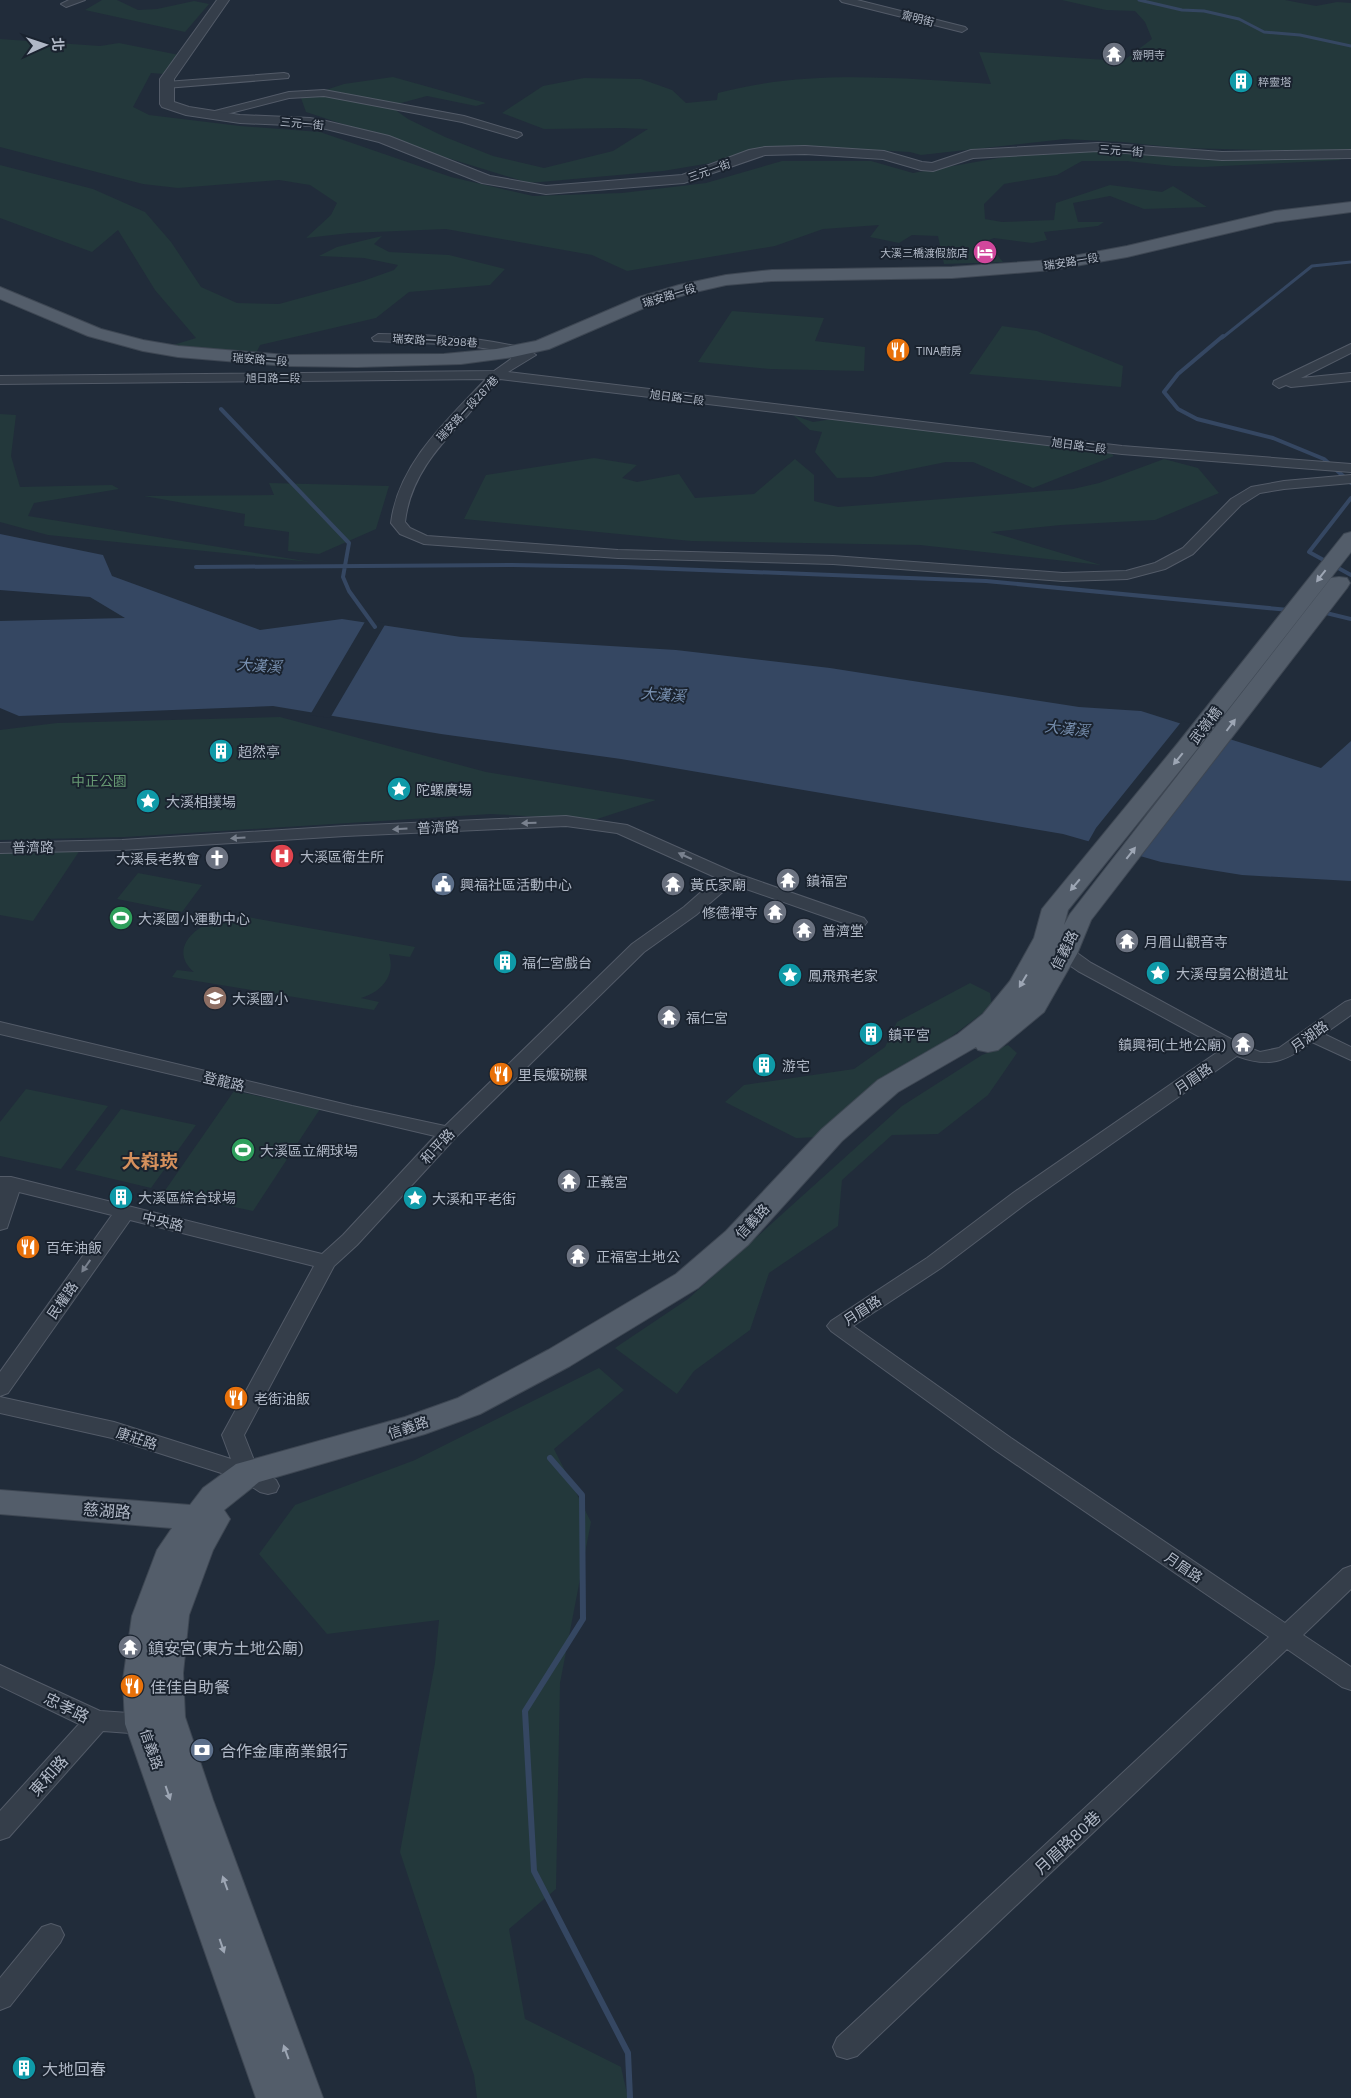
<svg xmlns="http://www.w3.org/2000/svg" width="1351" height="2098" font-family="'Exo 2','Noto Sans TC',sans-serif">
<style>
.green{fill:#23383b}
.water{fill:#354762}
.pier{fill:#212c3a}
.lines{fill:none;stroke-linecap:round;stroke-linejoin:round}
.stream-far2{stroke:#354762;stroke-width:3}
.stream-far1{stroke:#354762;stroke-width:4}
.stream{stroke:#354762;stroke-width:6}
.minor-casing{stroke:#535b68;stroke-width:2}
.tertiary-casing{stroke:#535b68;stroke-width:2}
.primary-casing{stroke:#3e4753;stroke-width:2}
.minor{fill:#353e4a;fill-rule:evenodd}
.tertiary{fill:#353e4a;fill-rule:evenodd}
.primary{fill:#535d6a;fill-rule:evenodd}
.oneway{fill:#9da6b4}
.oneway2{fill:#79818e}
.labels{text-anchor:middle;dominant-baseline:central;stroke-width:4;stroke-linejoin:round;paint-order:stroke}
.far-street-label{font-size:11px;fill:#b0b8c6;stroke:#1a232f}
.far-poi-label{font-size:11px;fill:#b0b8c6;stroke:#1a232f;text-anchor:start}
.street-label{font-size:14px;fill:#b0b8c6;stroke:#1a232f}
.poi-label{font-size:14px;fill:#b0b8c6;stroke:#1a232f;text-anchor:start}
.park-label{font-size:14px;fill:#669872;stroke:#1a232f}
.water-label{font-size:15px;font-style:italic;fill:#778faf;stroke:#1a232f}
.near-street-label{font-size:16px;fill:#b0b8c6;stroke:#1a232f}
.near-poi-label{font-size:16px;fill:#b0b8c6;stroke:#1a232f;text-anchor:start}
.district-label{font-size:19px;font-weight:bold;fill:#d5905c;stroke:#1a232f}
</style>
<rect width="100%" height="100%" fill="#212c3a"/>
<path class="green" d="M102,0H117L138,10L157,9L194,1L209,4L185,32L85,10Z
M1062,0H1285L1316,6L1337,2L1351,3V152L1180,148L1122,142L1065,139L921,155L910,152L819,147L741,158L663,171L529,183L425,151L306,112L301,98L344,84L393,77L486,103L476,106L427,96L390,106L408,119L445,137L493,156L544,168L613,151L648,129L622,128L544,129L502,113L543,86L584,78L641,79L672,90L686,103L717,100L718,93C807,69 900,78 991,84L979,52L1123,61L1152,39L1145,22L1135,11L1106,10Z
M0,39L100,46L119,43L179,55L164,74L151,73L133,107L149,115L240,126L320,132L451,177L533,196L622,193L706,183L782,161H871L913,173L1010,156L1093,150L1197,158L1261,160L1333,157L1342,160L1203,167L1173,166L1127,161H1082L1057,175L1004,184L984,204L985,219L1002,222L1054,220L1056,203L1110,185L1162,192L1173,186L1207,207L1144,209L1110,196L1073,203L1078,222H1104L1098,226L1044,232L1047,240L1032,243L994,238L986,241L1003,262L944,264L938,236L912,235L899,243L870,237L879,225L823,229L775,246L627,271L592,255L446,229L350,233L306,238L331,215L337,203L310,185L279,180L178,188L143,184L0,147Z
M0,165L93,189L145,212L171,242L201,287L237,303L279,304L363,281L394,270L398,265L364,258L319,256L337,247L382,236L374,244L389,252L449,255L505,269L490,285L409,292L376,318L260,345L256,353L170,346L196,338L155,290L118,230L92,252L0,218Z
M732,311L824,318L815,341L865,347L864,371L770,369L698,362Z
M1002,326L1037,331L1123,366L1121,387L969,374Z
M0,414L16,415L11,456L20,487L112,485L119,489L34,503L28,516L311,562L48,535L0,522Z
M793,415L813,422L858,415L1101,444L1114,456L1033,488L973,462H946L872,477L837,478L815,452L822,432L810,430Z
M594,458L637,465L622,478L637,482L679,474L695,498L754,494L795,459L814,475V501L838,507L1073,489L1099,483L1164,459L1198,468L1219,493L1155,520L1061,525L991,532L1101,565L920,545L691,541L464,519L486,475Z
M269,483L389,486L376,529L319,554L288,551L289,532L244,526L245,514L144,496L274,495Z
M280,717L486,772L656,800L594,820L491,814L125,837L0,840V730L57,723Z
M80,850L33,921L0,915V852Z
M138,873L202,885L182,912L117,899Z
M214,911L415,947L410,957L389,954C396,976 381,992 361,998L379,1002L374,1010L172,977L177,970L194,972C170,952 191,928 215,921L209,919Z
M970,983L990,993L992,1006L818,1137L796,1138L725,1102L744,1085L854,1069L885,1047L897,1022Z
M1008,1045L1017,1053L988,1095L938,1134L892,1135L842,1180L838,1226L769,1273L750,1330L694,1371L677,1394L615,1348L688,1299L902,1106L982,1055Z
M26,1089L108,1106L61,1169L0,1156V1122Z
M234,1091L320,1109L253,1211L164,1192Z
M121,1109L196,1125L151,1188L75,1170Z
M599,1368L624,1390L554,1449L591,1522L560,1683L556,1889L509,1929L525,2019L621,2067L628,2098H477L474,2075L400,1852L435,1663L439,1620L327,1634L259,1554L295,1505L415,1460Z"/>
<path class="water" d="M0,534L103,555L112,576L260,630L342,619L461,637L676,650L830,668L1079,707L1141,711L1321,768L1351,741V881L1242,875L1161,862L1063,834L621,759L441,734L273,706L19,716L0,708V621L125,618L90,597L0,590Z"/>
<path class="pier" d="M366,620L386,623L330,718L310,715Z
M1182,721L1229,736L1136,857L1087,844L1096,828Z"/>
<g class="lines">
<path class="stream-far2" d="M1139,0L1182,10L1204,11L1239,19L1264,32L1300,35L1351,46
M1222,338L1312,266L1351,262"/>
<path class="stream-far1" d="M1223,336L1178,374L1164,392L1178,409L1197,419L1273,438L1324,459L1351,483
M221,409L349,543L343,577L349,591L375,627
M1351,498L1309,552L1351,575
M196,567L513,565L624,567L986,581L1289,610
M1322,612L1351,619"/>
<path class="stream" d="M550,1458L582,1495L583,1619L525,1711L534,1871L628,2053L630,2098"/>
<g class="minor-casing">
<path id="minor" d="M69,0H85L66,7L61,4Z
M840,0H857L965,27L967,29L962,32L842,2Z
M284,73L288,74L289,76L288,78L166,88L161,85L166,82Z
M324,90L464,116L521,133L522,135L517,138L462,122L324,96L289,98L211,118L206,115L207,113L289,92Z
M378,334C426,335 473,336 519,347L522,354L530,351L536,355L508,372L1122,446L1351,464V472L1122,454L500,379C488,391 477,404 466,417C437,448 410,478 405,522L410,528L427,536L618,550L833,556L1063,573L1126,571L1155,563L1183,548L1231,499L1251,487L1284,481L1351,475V483L1284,489L1260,493L1241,505L1193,554L1165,569L1127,579L1063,581L833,564L618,558L424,544L400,534L391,523C398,464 447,420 486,379L0,384V376L494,371L511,359L509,352L463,345L374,341L372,338Z
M1351,344V353L1301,378L1351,373V381L1291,387L1286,385L1279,388L1273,384L1274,381Z
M566,816L627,825L735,873L864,918L867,922L864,926L858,927L852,926L732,884L696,915L644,952L456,1137L357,1245L334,1266L244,1435L257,1468L276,1480L279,1486L276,1492L268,1494L260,1492L240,1479L112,1438L0,1413V1397L114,1422L231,1459L222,1435L314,1266L130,1220L8,1393L0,1396V1372L112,1215L19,1192L7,1228L0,1230V1177H11L322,1254L343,1235L435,1136L0,1034V1022L352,1106L445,1126L632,944L684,907L717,878L617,833L566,826L345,836L122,850L0,853V843L122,840L345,826Z
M1053,939L1059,940L1091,963L1242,1045L1260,1052L1279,1048L1345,1002L1351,1000V1015L1324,1034L1351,1047V1060L1312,1042C1285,1062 1269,1068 1237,1056L1027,1203L941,1268L853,1326L1011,1438L1285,1623L1343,1569L1351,1566V1589L1303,1635L1351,1667V1690L1342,1687L1287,1649L857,2056L847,2059L837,2056L833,2047L837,2038L1269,1637L995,1450L831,1331L827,1326L831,1321L927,1258L1013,1193L1222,1049L1078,971L1059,958L1044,944L1047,940Z
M0,1665L100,1711L143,1714L149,1712L158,1715L161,1722L158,1729L143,1734L103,1731L9,1837L0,1840V1811L79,1724L0,1686Z
M51,1924L60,1927L64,1935L60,1943L10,2006L0,2010V1978L42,1927Z"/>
</g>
<g class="tertiary-casing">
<path id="tertiary" d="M217,0H229L174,79V102L189,107L240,115L310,118L326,121L389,136L490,176L546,186L682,175L749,150L765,147L805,146L884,151L922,162L932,163L971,150L1098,143L1222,152L1351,150V158L1222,160L1098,151L973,158L933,171L921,170L883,159L805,154L765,155L684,183L546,194L482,183L379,142L326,129L310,126L240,123L186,115L162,107L160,104V79Z"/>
</g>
<g class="primary-casing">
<path id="primary" d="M1351,202V212L1275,222L1127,257L1052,270L952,278L772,281L726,285L691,293L651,305L549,349L513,357L461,364L357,367L286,366L178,357L143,351L88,336L0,299V287L101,329L143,340L178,346L286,355L444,354L496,349L536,341L639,297L679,285L726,275L772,270L952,267L1052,260L1127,246L1275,211Z
M1351,532V552L1194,753L1068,910L1064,925L1070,914L1331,578L1339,577L1347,578L1350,583L1347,588L1091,920L1077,954L1044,1012L998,1050L988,1052L978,1050L976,1047L898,1092L842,1141L748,1245L698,1288L570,1366L480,1414L425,1434L259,1482L224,1510L230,1519L213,1550L189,1615L183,1673L185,1717L213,1800L323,2098H256L125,1724L123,1680L132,1616L157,1550L172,1528L0,1514V1490L190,1505L203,1488L236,1464L405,1417L458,1398L548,1350L676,1274L726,1231L822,1129L878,1080L958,1034L983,1014L1010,981L1034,938L1042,909L1046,904L1178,743L1344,534Z"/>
</g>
<use href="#minor" class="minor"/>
<use href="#tertiary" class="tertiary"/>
<use href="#primary" class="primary"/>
</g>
<defs><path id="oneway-solid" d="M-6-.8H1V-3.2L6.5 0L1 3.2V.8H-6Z" transform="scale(1.25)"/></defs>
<g class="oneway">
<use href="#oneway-solid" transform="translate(1321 576) rotate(128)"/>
<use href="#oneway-solid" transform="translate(1231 725) rotate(-53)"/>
<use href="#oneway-solid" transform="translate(1178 759) rotate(129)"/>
<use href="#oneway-solid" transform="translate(1131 853) rotate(-52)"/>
<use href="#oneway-solid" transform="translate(1075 885) rotate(130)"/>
<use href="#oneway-solid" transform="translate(1023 981) rotate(121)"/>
<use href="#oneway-solid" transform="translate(168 1793) rotate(71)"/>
<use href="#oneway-solid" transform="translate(225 1883) rotate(-110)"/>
<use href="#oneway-solid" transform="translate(222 1946) rotate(71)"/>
<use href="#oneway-solid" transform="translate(286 2052) rotate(-110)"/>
</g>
<g class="oneway2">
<use href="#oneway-solid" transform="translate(529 823) rotate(178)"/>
<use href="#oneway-solid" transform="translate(400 829) rotate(177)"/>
<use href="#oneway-solid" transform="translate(238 838) rotate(176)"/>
<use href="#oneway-solid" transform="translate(685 856) rotate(-155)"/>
<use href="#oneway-solid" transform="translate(86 1266) rotate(125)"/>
</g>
<defs>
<g id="temple-disc" transform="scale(1.25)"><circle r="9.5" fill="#6b7280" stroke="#1a232f"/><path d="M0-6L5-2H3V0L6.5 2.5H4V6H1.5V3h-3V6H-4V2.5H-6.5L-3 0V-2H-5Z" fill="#fff"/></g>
<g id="building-disc" transform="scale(1.25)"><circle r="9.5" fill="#0f9aa8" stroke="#1a232f"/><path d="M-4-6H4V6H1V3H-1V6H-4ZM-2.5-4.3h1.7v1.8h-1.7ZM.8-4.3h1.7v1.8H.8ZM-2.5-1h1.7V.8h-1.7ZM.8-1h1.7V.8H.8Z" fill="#fff"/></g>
<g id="hotel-disc" transform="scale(1.25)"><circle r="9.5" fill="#d1479c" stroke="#1a232f"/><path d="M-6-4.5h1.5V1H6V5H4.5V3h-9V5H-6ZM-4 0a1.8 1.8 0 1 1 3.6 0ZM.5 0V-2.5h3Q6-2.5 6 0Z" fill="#fff"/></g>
<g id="restaurant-disc" transform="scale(1.25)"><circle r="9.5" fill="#e8710a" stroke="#1a232f"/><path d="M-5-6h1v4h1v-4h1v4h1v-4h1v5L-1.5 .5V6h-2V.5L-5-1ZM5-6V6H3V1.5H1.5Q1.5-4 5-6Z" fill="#fff"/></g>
<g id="sight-disc" transform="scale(1.25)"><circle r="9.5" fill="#0f9aa8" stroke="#1a232f"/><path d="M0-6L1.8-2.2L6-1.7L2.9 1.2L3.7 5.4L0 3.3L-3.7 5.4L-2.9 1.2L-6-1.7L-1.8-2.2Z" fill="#fff"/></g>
<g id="hospital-disc" transform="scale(1.25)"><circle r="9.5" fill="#e0444e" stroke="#1a232f"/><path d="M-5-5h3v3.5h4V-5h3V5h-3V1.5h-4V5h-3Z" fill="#fff"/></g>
<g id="church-disc" transform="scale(1.25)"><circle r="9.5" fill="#6b7280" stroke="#1a232f"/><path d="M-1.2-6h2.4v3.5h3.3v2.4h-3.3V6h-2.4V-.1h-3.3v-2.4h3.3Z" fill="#fff"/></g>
<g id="civic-disc" transform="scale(1.25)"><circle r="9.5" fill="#5c6f8a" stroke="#1a232f"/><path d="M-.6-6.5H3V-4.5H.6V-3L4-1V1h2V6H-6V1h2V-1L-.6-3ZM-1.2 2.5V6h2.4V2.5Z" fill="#fff"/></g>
<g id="stadium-disc" transform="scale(1.25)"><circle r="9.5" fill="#2e9e5b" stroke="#1a232f"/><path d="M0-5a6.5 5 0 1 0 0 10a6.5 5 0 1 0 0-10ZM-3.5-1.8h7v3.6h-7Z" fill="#fff"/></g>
<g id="school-disc" transform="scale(1.25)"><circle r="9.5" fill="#8d6e63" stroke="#1a232f"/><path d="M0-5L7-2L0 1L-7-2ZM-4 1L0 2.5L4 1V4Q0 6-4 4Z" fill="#fff"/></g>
<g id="bank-disc" transform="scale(1.25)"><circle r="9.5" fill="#5c6f8a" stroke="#1a232f"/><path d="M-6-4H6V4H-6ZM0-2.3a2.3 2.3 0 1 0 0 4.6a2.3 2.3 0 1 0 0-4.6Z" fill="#fff"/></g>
</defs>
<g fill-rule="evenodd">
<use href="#temple-disc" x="1114" y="54"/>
<use href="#building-disc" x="1241" y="81"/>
<use href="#hotel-disc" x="985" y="252"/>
<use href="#restaurant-disc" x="898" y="350"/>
<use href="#building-disc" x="221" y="751"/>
<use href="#sight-disc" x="399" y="789"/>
<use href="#sight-disc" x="148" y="801"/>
<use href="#hospital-disc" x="282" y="856"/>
<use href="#church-disc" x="217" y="858"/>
<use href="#temple-disc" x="788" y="880"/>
<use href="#civic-disc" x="443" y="884"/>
<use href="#temple-disc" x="673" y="884"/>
<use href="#temple-disc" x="775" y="912"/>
<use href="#stadium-disc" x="121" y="918"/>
<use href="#temple-disc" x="804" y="930"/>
<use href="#temple-disc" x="1127" y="941"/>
<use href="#building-disc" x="505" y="962"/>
<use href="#sight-disc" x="1158" y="973"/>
<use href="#sight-disc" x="790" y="975"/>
<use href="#school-disc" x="215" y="998"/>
<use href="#temple-disc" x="669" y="1017"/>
<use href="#building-disc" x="871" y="1034"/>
<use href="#temple-disc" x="1243" y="1044"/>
<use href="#building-disc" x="764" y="1065"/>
<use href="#restaurant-disc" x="501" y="1074"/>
<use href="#stadium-disc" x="243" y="1150"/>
<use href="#temple-disc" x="569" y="1181"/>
<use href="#building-disc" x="121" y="1197"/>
<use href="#sight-disc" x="415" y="1198"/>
<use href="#restaurant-disc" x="28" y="1247"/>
<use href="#temple-disc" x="578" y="1256"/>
<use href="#restaurant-disc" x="236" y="1398"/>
<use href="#temple-disc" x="130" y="1647"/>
<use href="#restaurant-disc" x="132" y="1686"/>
<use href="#bank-disc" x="202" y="1750"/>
<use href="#building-disc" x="24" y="2068"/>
</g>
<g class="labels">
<g class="far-street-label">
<text transform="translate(918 18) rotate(14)">齋明街</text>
<text transform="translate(302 123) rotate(5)">三元一街</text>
<text transform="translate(1121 150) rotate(4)">三元一街</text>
<text transform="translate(709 170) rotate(-20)">三元一街</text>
<text transform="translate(1071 261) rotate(-9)">瑞安路一段</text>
<text transform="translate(669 295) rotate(-17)">瑞安路一段</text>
<text transform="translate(435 340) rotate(3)">瑞安路一段298巷</text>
<text transform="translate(260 359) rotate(4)">瑞安路一段</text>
<text x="273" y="377">旭日路二段</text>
<text transform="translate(677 397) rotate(7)">旭日路二段</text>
<text transform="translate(467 408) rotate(-47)">瑞安路一段287巷</text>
<text transform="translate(1079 445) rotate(7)">旭日路二段</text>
</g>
<g class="far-poi-label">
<text x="1132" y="54">齋明寺</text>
<text x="1258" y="81">粹靈塔</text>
<text x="968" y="252" text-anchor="end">大溪三橋渡假旅店</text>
<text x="916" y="350">TINA廚房</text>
</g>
<g class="street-label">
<text transform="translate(1205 725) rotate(-52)">武嶺橋</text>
<text transform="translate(438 827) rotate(-3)">普濟路</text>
<text transform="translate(33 847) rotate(-1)">普濟路</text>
<text transform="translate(1064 950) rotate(-63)">信義路</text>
<text transform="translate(1309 1036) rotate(-36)">月湖路</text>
<text transform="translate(1193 1078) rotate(-35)">月眉路</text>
<text transform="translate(224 1081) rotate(13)">登龍路</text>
<text transform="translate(437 1146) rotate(-47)">和平路</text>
<text transform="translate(163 1221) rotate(13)">中央路</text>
<text transform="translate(752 1221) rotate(-47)">信義路</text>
<text transform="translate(62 1300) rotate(-55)">民權路</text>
<text transform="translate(862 1310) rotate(-33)">月眉路</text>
<text transform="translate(408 1427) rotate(-18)">信義路</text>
<text transform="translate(137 1438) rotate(18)">康莊路</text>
<text transform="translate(1184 1567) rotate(34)">月眉路</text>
<text transform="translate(152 1749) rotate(71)">信義路</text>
</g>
<g class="poi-label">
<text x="238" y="751">超然亭</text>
<text x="416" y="789">陀螺廣場</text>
<text x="166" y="801">大溪相撲場</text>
<text x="300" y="856">大溪區衛生所</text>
<text x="200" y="858" text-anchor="end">大溪長老教會</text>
<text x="806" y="880">鎮福宮</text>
<text x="460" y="884">興福社區活動中心</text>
<text x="690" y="884">黃氏家廟</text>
<text x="758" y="912" text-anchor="end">修德禪寺</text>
<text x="138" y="918">大溪國小運動中心</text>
<text x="822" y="930">普濟堂</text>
<text x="1144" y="941">月眉山觀音寺</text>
<text x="522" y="962">福仁宮戲台</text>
<text x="1176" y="973">大溪母舅公樹遺址</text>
<text x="808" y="975">鳳飛飛老家</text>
<text x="232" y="998">大溪國小</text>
<text x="686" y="1017">福仁宮</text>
<text x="888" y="1034">鎮平宮</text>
<text x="1226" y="1044" text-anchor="end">鎮興祠(土地公廟)</text>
<text x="782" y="1065">游宅</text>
<text x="518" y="1074">里長嬤碗粿</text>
<text x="260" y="1150">大溪區立網球場</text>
<text x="586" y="1181">正義宮</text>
<text x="138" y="1197">大溪區綜合球場</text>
<text x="432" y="1198">大溪和平老街</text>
<text x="46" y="1247">百年油飯</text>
<text x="596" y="1256">正福宮土地公</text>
<text x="254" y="1398">老街油飯</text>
</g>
<g class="park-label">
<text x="99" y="780">中正公園</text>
</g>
<g class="water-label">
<text transform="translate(259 665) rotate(4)">大漢溪</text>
<text transform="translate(663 694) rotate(4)">大漢溪</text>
<text transform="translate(1067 728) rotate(6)">大漢溪</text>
</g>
<g class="near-street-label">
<text transform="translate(107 1510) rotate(4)">慈湖路</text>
<text transform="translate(67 1707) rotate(26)">忠孝路</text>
<text transform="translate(48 1775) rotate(-48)">東和路</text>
<text transform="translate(1067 1842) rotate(-43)">月眉路80巷</text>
</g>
<g class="near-poi-label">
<text x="148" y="1647">鎮安宮(東方土地公廟)</text>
<text x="150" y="1686">佳佳自助餐</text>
<text x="220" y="1750">合作金庫商業銀行</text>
<text x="42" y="2068">大地回春</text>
</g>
<g class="district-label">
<text x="150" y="1160">大嵙崁</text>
</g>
</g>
<g transform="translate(45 45) rotate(87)" stroke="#1a232f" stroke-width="4" paint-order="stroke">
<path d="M0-4L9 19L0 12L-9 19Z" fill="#b0b8c6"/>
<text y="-8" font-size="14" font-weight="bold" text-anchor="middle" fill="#b0b8c6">北</text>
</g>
</svg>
